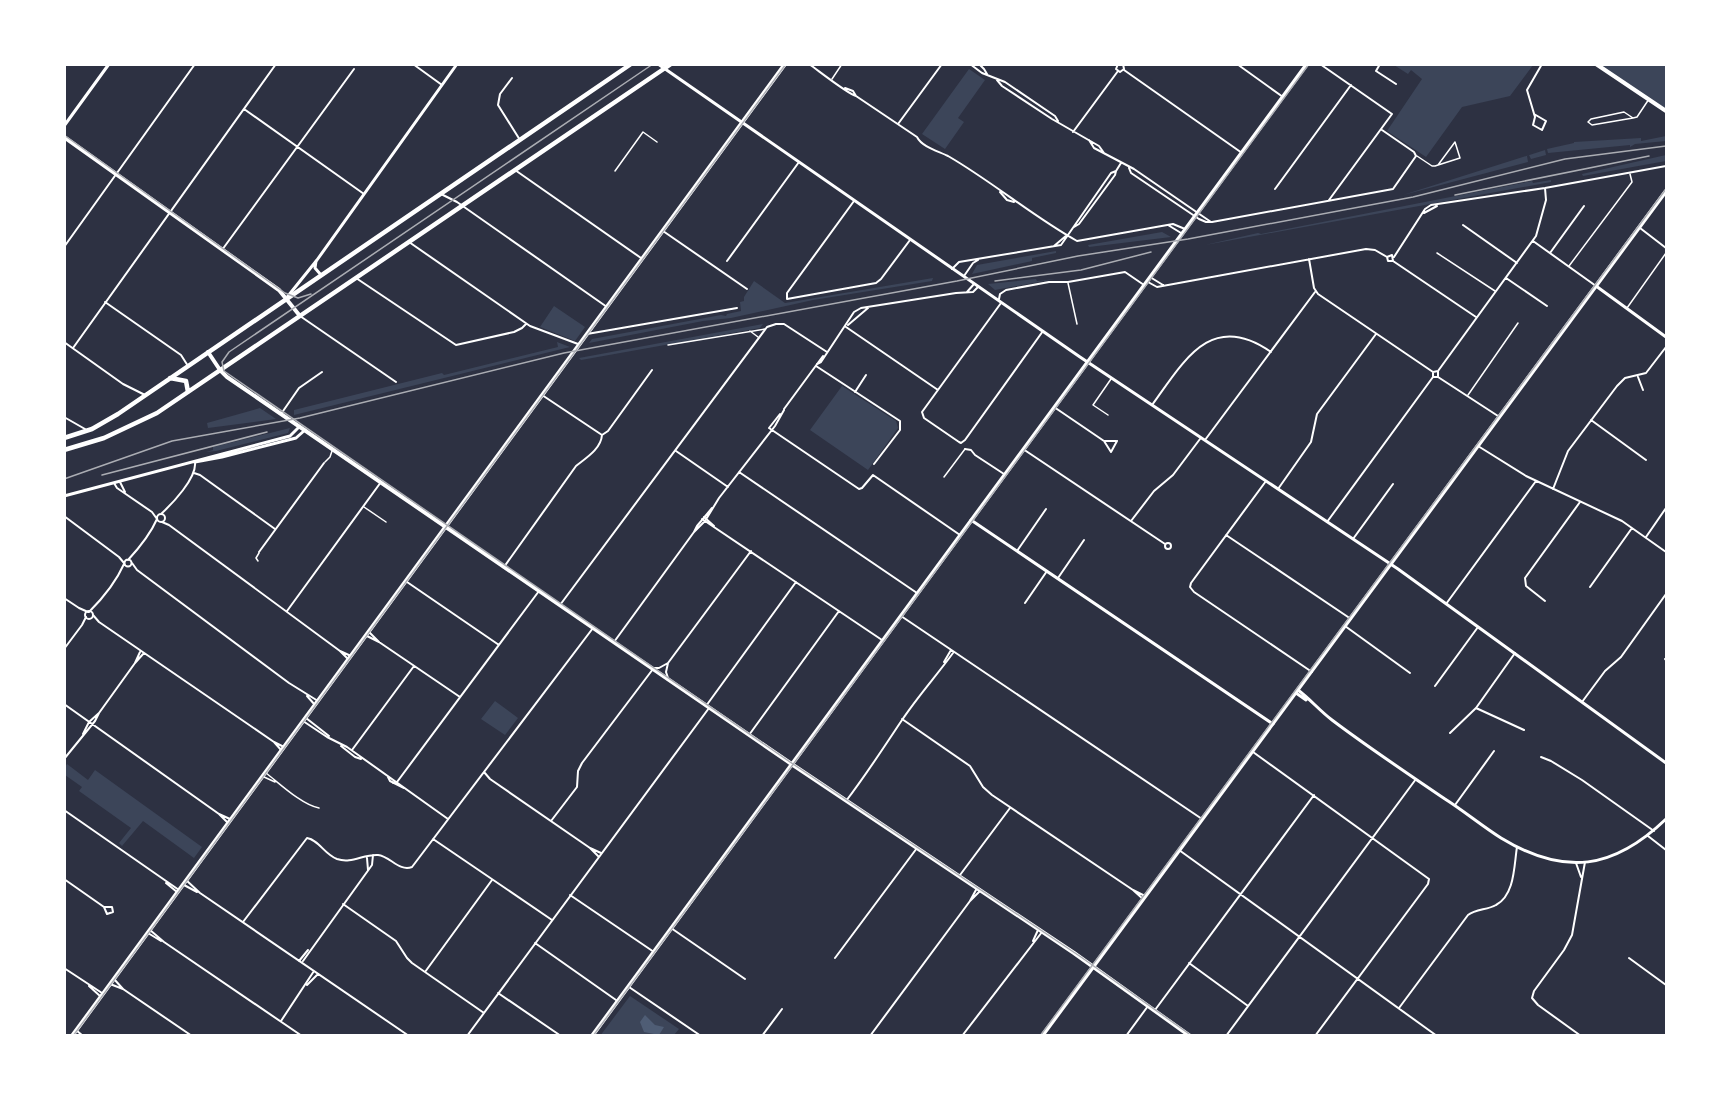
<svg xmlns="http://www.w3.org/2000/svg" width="1731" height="1100" font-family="Georgia,serif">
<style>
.green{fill:#3c4559}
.water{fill:#4f5d75}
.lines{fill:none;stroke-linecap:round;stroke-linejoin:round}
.service{stroke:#fff;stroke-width:1.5}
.minor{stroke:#fff;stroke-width:2}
.tertiary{stroke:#fff;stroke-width:3}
.secondary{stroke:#fff;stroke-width:4}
.primary{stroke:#fff;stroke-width:4}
.trunk{stroke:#fff;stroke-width:4.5}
.tram{stroke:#abadb3;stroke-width:1.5}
.rail{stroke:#abadb3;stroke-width:1.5}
</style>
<rect width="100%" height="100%" fill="#2d3142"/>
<path class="green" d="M1394,65H1533L1510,96L1462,107L1426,157L1387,131L1422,79L1411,70L1408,74Z
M1597,65H1666V109Z
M969,69L985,80L958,118L964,122L945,149L922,134Z
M1666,136V141L1635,144L1630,147V145L1548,153L1547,149L1574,143V142L1641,138V141Z
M1545,150L1546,155L1531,159L1529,155L1527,156L1528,162L1403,195Z
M1666,155V161L1583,176L1582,174Z
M1551,180V182L1205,245L1258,233L1261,234L1532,181L1533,183Z
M1162,232L1171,237L1089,247L1088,245Z
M1056,251V253L1032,258V261L972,274L977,265Z
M933,278L932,281L813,300L731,318L703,321L589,343L592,339L721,315L726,316L727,314L741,311L740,302L744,301V297L754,281L785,303Z
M1036,279L1037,281L1055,279L995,290L988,284Z
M554,306L585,327L575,341L540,327Z
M763,324L760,328L581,360L579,358Z
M557,342L570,347L294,415V410L442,373L444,375L558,347Z
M842,386L896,421L898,428L868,470L810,430Z
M260,408L276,419L208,428L207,423Z
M290,428L288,433L216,451L206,452L213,450V447Z
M495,701L518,718L505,735L481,719Z
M67,764L88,780L95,770L202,847L194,858L143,821L122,846L119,843L131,828L79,791L82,787L65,775V767Z
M630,996L679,1029L674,1035L600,1036Z"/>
<path class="water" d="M645,1015L655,1025L664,1027L659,1035L644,1032L640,1022Z"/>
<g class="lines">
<path class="service" d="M832,79L842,64
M1633,118L1624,112L1591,119L1588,122L1592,125L1633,118L1637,117L1649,99
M1417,156L1432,166H1435L1460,158L1455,142L1438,165
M615,171L643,132L657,142
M1437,253L1495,291
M1569,266L1632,182L1630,174
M1068,283L1077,324
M1627,308L1666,253
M750,331L758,337
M668,345L765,329
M1468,395L1518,323
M1108,415L1093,405L1111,379
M325,462L330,457L332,451
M944,477L965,449
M364,507L386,522
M258,561L256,558L259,553
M266,773C279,783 302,805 319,808
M264,777L275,782"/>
<path class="minor" d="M413,64L442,85
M809,64C819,71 848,94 856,96L917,137C922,147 938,151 948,156C993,182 1032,216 1077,241L1173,224L1185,229
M970,64L982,73L1005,82L1055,116L1058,121
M979,64L984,69L987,74
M1118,64L1116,69L1120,72L1124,69L1123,64
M1237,64L1283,97
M1320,64L1392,114L1329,200
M1380,64L1376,71L1396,84
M1124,70L1242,153
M512,78L500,94L498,105L520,140
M997,80L1002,86L1052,119L1099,146L1104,153
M845,88L853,91L856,96
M244,109L364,194
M1534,114L1546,121L1542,130L1533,125L1535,117L1527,90L1542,64
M898,124L942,64
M1073,132L1118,71
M1089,140L1094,148L1134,169L1211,222
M1129,168L1131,173L1199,219L1206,222H1212L1393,189L1416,156L1414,152L1382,130
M515,170L641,258
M1275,189L1351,85
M1000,192L1007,200L1014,202
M441,194L457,202L607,307
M854,201L787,293V299L876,283L881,279L910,240
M1424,213L1437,206
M1168,225L1181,233
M1463,225L1517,263
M1074,227L1079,224L1115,175L1116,171L1121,163
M1640,228L1666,248
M663,231L747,289
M1533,241L1596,286
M409,242L530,326L578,344
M1054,246L1067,235
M64,247L195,64
M222,250L354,69
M1550,253L1584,206
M1394,257L1425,209L1431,205L1545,188L1666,166
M1309,259L1314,288L1318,294L1433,372L1438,371V377H1433V372
M727,261L799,162
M1393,261L1392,255L1387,257L1388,261H1393L1476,317
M952,269L959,262L1061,245L1111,173L1116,171
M964,276L973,263L978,260
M1150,277L1163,285
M356,278L456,345L514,332L522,328L526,324
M1506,278L1547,306
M1148,282L1157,287L1366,249L1375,250L1387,257
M967,292L974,284
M999,299L1000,294L1006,290L1049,282H1068L1125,272L1144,285
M105,302L181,355L188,366
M1001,303L922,412L924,418L959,442L961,443L965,440L1043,331
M300,316L396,382
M848,325L868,308
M846,327L938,390
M587,334L737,308
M64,342L123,384L145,395
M73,348L276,64
M817,364L821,362L854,312L861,308L956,293L973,292L978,287
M816,366L900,421V430L874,464
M1438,371L1536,236L1546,200L1545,188
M1438,377L1498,416
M1638,377L1643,390
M855,392L866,375
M542,395L602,435
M1152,405C1184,361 1211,310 1271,352
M1054,407L1104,441L1111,452L1117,441
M784,409L823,356
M281,414L299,388L322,372
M64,417L85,429
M1591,420L1646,460
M769,428L859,489L862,488L873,475L960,535
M769,428L780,414
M1205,440L1315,292
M1104,441H1116
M1478,446L1526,476L1622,521L1666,552
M965,449L971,450L975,455L1004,474
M1023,449L1165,544
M676,451L728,487
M739,472L917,593
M194,473L200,475L275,529
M1266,481L1191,583L1190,587L1194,592L1312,672
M120,482L125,492
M114,483L117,488L152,512L157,519
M1278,489L1311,442L1317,414L1376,334
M1553,489L1568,451L1617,386L1625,378L1646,373L1666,347
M161,514C172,504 197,478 195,462
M157 518a4 4 0 1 1 8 0a4 4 0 1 1-8 0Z
M64,516L119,557L124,563
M704,517L714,526
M702,519L882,640
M1131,521L1154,491L1173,475L1200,439
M162,522L169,525L340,651L351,656
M1327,522L1433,377
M694,532L697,526L712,508
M1226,535L1351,619
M1646,537L1666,508
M1353,539L1393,484
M1165 546a3 3 0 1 1 6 0a3 3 0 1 1-6 0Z
M1017,551L1046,509
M259,552L324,463
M124.5 563a3.5 3.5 0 1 1 7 0a3.5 3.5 0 1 1-7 0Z
M128,560C140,547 150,535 157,519
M132,563L137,570L289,683L318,701
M504,567L576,466C586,458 601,449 602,435L608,431L652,370
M1058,578L1084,540
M407,582L499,645
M1590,587L1632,528
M64,598L79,608L88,612
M1545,601L1526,586L1525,578L1580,502
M1025,603L1047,571
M1446,604L1536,481
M560,605L767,327L776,324H784L827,352
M287,611L381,482
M85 615a4 4 0 1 1 8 0a4 4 0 1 1-8 0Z
M89,612C103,598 116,582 124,564
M93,615L99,622L274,742L282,751
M901,616L1202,819
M1345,626L1410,673
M369,632L379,642
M367,636L379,642L460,697
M614,642L694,532L705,521L719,498L775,426L784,410
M64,649L82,625L86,617
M340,651L348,659
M1665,659L1666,660
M944,662L951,650
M135,663L140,652
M668,663L666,672L668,678
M652,668H659L668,663L751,551
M1435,686L1478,627
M307,696L315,705
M1582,702L1605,671L1621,657L1666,594
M64,704L219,814L228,823
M706,706L796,582
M1476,708L1524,730
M306,718L329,736
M902,719L970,766L983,787L992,795L1133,890L1143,899
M303,721L327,737L347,747L448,819
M1450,733L1476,708L1515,653
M83,734L89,722L99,713
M749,735L839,611
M274,742L284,747
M341,746L355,757L361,759
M352,750L414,666
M1253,752L1429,879L1428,884L1315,1036
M1541,757L1551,761L1582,780L1654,831
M64,759L95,721L99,713L135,663L144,653
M484,772L490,779L590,848L601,853
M388,777L390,781L404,788
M393,783L397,782L539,591
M846,801C866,775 884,747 902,720C918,696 937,675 953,653
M1455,805L1494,751
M64,810L179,890
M219,814L230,819
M551,821L577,787L578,771L582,763L653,669
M1648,836L1666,850
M433,839L552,920
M590,848L598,856
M1179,850L1437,1036
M367,858L368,870
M1576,863L1581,877
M960,875L1010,808
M64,879L104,907H112L113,912L107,914L104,907
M186,880L200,893L409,1036
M166,883L177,892
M184,885L197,892
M1133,890L1145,896
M570,895L654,952
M1666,895V894
M970,901L980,891
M343,904L396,941L407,958L412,963L484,1013
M243,922L307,838C319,840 324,854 337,859C352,864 363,854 378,855C390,856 399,872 412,867L593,628
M671,928L745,979
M150,930L164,942L302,1036
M148,933L161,941
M1033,941L1038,930
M535,943L616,1000
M835,958L917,848
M1629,958L1666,985
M299,961L308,950
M303,961L372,865L373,855
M1189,963L1248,1006
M64,968L102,993
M425,972L492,880
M114,979L123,989L192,1036
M110,984L123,989
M307,985L318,974
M89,986L100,996
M629,987L701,1036
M498,993L561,1036
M1399,1008L1468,915C1476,909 1487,910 1496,905C1515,895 1514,865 1517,847
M1155,1010L1314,795
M281,1021L314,971
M76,1030L83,1036
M467,1036L709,708
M762,1036L782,1009
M870,1036L970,901L977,888
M962,1036L1042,932
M1126,1036L1148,1006
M1226,1036L1416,779
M1581,1036L1538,1005L1532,998L1534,991L1564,950L1572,935L1585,862"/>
<path class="tertiary" d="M658,64L1080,357L1398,569L1666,763
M64,126L109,64
M316,261L315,268L321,275
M1596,286L1666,337
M288,296L317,260L457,64
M195,462L222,457L296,438L305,430
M64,496L290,436L299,427
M971,520L1273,724
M1298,690C1310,699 1320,711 1332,720C1369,748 1407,773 1445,799C1464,811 1482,826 1501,838C1565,877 1614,869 1666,819
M1296,693L1306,700"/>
<path class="secondary" d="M1596,64L1666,111
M64,137L279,290L300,316
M72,1036L785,64
M1042,1036L1666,191"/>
<path class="primary" d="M208,352L220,370L227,377L793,765L1074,953L1190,1036
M592,1036L1307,64"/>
<path class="trunk" d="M170,378L186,381L188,392
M64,438L92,429L118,414L631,64
M64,450L104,438L157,413L671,64"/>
<path class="tram" d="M653,64L229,352L222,362L224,371L793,764L1081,957L1192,1036
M64,135L285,293L298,298L311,294
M73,1036L786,64
M593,1036L1309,64
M1040,1036L1666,189"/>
<path class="rail" d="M1455,195L1649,156
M995,281L1081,270L1151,252
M102,475L267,432
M64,479L172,441L300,418L564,353L957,281L1078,256L1188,239L1413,197L1565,159L1666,146"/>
</g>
<rect width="1731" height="1100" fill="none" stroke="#ffffff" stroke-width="132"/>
</svg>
